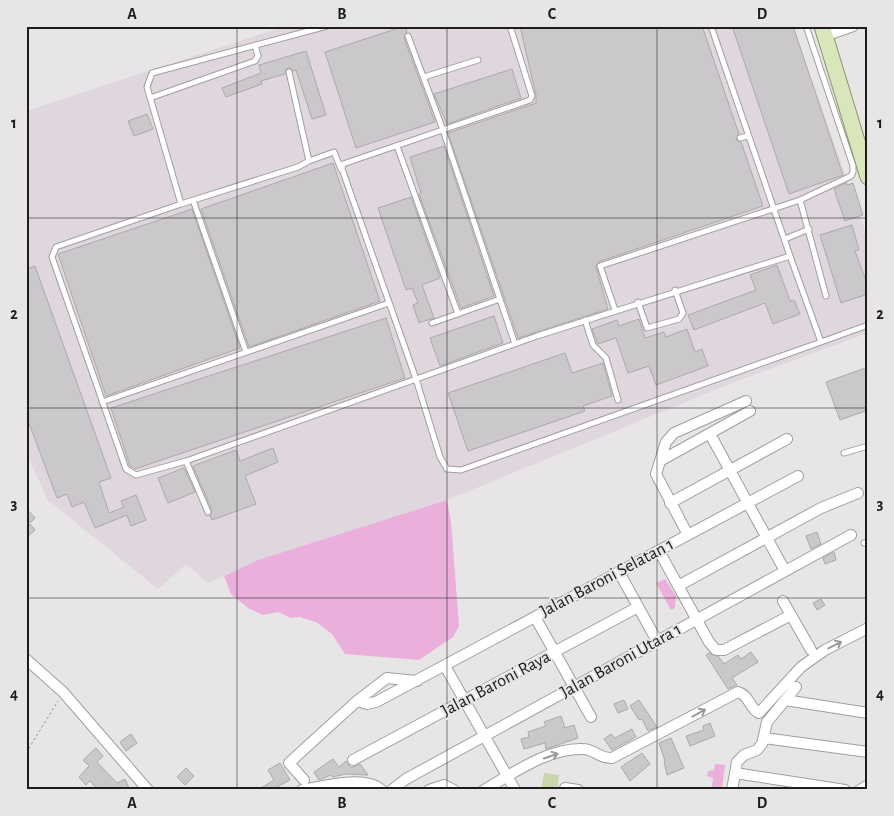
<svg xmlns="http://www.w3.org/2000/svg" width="894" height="816" font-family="'Alegreya Sans',sans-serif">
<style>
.built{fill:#e0d6dd}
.green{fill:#c8d5ad}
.water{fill:#eaafda}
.building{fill:#cac8ca;stroke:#aca9ab}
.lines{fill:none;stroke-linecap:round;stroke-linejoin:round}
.service-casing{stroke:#a19ea0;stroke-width:7}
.minor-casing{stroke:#a19ea0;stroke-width:12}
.primary-casing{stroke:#879566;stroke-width:17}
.path{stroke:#949193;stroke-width:1;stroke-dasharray:2.5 2.5;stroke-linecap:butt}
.service{stroke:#fff;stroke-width:5}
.minor{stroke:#fff;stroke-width:10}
.primary{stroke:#d9e6bb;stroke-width:15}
.oneway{stroke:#9a9999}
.grid{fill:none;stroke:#1e1d1d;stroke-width:1;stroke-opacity:0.55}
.labels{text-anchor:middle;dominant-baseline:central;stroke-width:4;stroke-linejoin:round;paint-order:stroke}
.street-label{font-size:18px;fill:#1e1d1d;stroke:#e8e5e7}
.neatline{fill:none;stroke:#1e1d1d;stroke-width:2}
.grid-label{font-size:16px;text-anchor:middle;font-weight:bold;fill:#1e1d1d}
</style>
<rect width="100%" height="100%" fill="#e8e5e7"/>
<path class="built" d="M286,26H793L868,239V333L732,383L447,500L258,560L208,583L186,564L158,589L48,500L26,453V111Z"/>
<path class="green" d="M544,773L559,775L557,790H541Z"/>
<path class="water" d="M447,500L451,522L459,626L453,637L419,660L345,654L332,634L316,622L299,617L291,618L278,612L263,615L248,608L231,594L224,576L258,560Z
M665,579L676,596L675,608L671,610L656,583Z
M715,764L725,765L722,789L712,788L713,778L707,776L708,771L714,770Z"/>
<path class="building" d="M405,26L407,32L404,38L435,122L356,148L325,52Z
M520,26H702L739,134L736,140L741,142L763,206L598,262L596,267L608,309L518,338L448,133L536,103V95Z
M732,26H793L843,175L789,194Z
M306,51L326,115L312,119L296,70L293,71L290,68L286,69L285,74L261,81L262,84L226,97L222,88L261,73L259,65Z
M512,69L521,98L447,124L434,94Z
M147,114L153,129L134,136L128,121Z
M444,146L494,296L461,308L419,194L421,193L410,157Z
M333,163L380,301L249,347L201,209Z
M846,183L847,185L853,183L863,215L845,221L834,189Z
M411,197L440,278L422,285L434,318L419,323L413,305L418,303L412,288L406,290L378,208Z
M192,209L240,348L106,396L58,254Z
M852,225L859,250L855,251L868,286V294L841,303L820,235Z
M777,265L790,301L794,300L800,314L773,324L765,303L694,330L688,315L756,290L750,275Z
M35,266L111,478L99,482L109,513L124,507L121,501L136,495L146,520L131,526L127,515L95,528L84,502L72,507L67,494L57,498L26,415V269Z
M494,316L503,343L440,366L430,338Z
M386,318L405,378L135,469L130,466L111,408Z
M639,319L645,338L664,332L666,337L687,329L695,352L702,349L708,366L656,385L649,366L628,373L616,338L598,344L592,329L617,320L619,326Z
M565,353L572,373L603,363L612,396L583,406L585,411L468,451L448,393Z
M868,367V410L840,420L826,382Z
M273,448L278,462L245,476L256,504L212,520L210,516L212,510L193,466L236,450L240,461Z
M184,468L195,492L168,503L158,478Z
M26,508L35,518L30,523L26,519Z
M30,524L35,530L26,538V528Z
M817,532L821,544L811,549L806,536Z
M834,552L836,560L825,564L823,558Z
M821,599L825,605L817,610L813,603Z
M751,652L758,662L732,678L737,685L728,689L706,655L709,653L719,657L724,664L738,655L741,659Z
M624,700L628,709L618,713L614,704Z
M639,700L657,727L648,731L642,719L639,720L630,706Z
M561,716L565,728L574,725L578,738L546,749L545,743L524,749L521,739L529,737L528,732L546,726L544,722Z
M710,723L715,736L690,746L686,736L704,730L703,726Z
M632,729L636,737L612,750L604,739L611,734L615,738Z
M131,734L137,743L126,751L120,742Z
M671,738L684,768L667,775L664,762L665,761L659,743Z
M96,748L103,756L97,762L117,783L125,779L129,788L98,790L90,781L86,785L79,777L89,766L83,760Z
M642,753L650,764L630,781L621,767Z
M333,759L339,767L346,761L351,768L360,764L368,775L345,774L333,777L331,775L319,780L314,772Z
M280,763L290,780L271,790H258L274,780L268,770Z
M186,768L194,776L185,785L177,777Z"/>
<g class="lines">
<g class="service-casing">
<path id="service" d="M327,26L152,73L147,87L181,204L56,247L52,257L126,469L136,475L186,461L537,336L790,256L821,342L868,325
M510,26L532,96L530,100L343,164L342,169L416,379L440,457L447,469L461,470L821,342
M711,26L790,256
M408,36L443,130L515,344
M424,77L478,60
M150,98L255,61L258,56L255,45
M740,138L747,136
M397,146L458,314
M309,161L334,152L341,169
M193,200L246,352
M800,200L826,296
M181,204L298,167L309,161L289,72
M785,239L809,229
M638,302L647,328L679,319L683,313L675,290
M615,310L600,266L800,200L851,176L853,172V166L806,26
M585,320L593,345L606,358L618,400
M432,323L500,299
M102,402L389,303
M844,453L868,446
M186,461L208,512
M864,543L868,542"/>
</g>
<g class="minor-casing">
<path id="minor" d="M825,36L853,26
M710,434L785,571
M660,461L750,411
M670,503L787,439
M688,535L656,474L666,442L674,433L746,401
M659,551L709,642L716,650H724L791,615
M619,572L657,641
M678,586L821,508L858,493
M783,601L811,650
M535,617L591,717
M26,659L63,692L148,790
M445,666L515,790
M785,700L868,713
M357,701L367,704L376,702L798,476
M764,738L868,752
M353,760L638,607
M735,773L845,790
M304,780L289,763L357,701L387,678L417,681
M565,788L578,790
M393,789L406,779L851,535
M302,790C324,786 365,775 382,790
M429,790L444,785L454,790
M484,790C514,773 547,748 583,749C594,749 600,759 612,758L738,692C749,695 750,709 759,713L801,667L825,650L868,628
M732,790L737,762L744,755L757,750L762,744L767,722L796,687
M860,790L868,785"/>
</g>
<g class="primary-casing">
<path id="primary" d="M822,26L868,177"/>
</g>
<path class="path" d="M26,753L58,701"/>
<use href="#service" class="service"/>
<use href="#minor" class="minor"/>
<use href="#primary" class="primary"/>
</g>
<defs><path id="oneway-shaft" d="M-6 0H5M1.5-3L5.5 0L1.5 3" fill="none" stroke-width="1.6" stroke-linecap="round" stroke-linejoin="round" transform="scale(1.25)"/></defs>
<g class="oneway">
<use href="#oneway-shaft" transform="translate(835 645) rotate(-27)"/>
<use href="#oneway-shaft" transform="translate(699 713) rotate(-29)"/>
<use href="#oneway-shaft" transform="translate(551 756) rotate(-19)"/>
</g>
<path class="grid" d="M237,26V790M447,26V790M657,26V790M26,218H868M26,408H868M26,598H868"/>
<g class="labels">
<g class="street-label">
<text transform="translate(607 578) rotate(-28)">Jalan Baroni Selatan 1</text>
<text transform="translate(621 661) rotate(-29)">Jalan Baroni Utara 1</text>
<text transform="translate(496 684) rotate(-28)">Jalan Baroni Raya</text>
</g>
</g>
<rect width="894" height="816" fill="none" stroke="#e8e5e7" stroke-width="55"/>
<rect x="28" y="28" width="838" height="760" class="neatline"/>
<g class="grid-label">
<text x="132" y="19">A</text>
<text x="342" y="19">B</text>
<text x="552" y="19">C</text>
<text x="762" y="19">D</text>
<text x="14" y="128">1</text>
<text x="880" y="128">1</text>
<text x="14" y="319">2</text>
<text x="880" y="319">2</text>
<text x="14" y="509">3</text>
<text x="880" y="509">3</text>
<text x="14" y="699">4</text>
<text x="880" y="699">4</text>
<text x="132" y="808">A</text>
<text x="342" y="808">B</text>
<text x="552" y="808">C</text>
<text x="762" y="808">D</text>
</g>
</svg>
